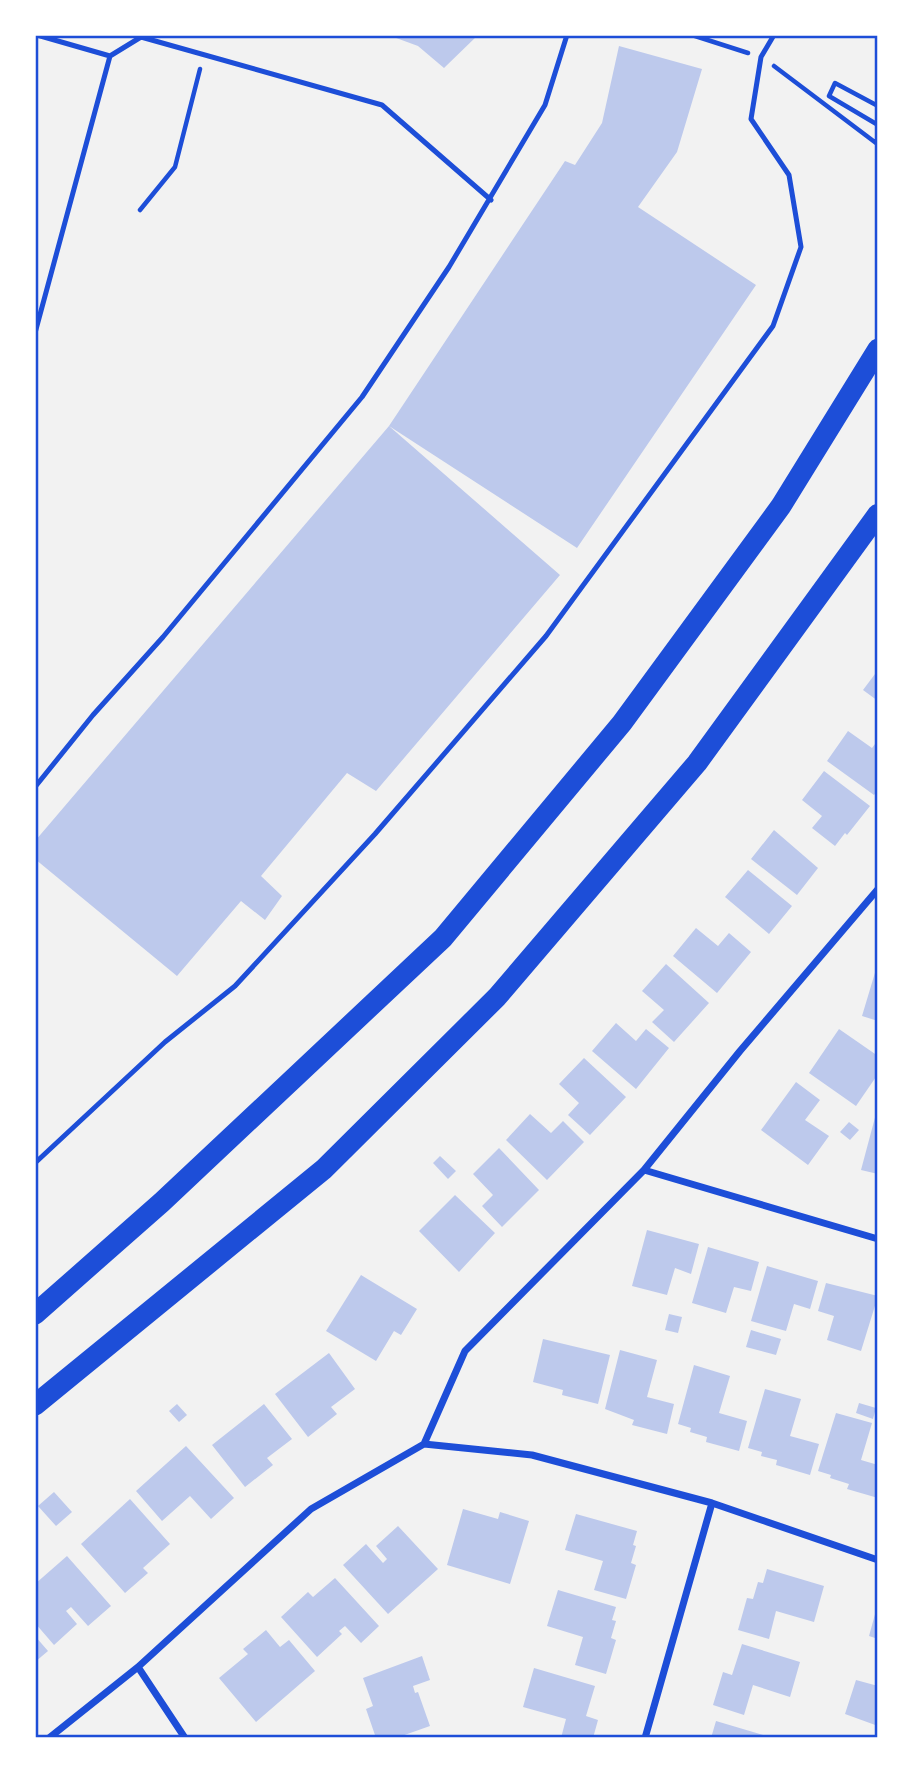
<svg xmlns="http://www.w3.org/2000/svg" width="913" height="1773" font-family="'Source Sans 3',sans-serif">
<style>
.building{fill:#bdc9ec}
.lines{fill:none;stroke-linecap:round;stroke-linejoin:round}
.path{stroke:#1d4ed8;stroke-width:4.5}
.service{stroke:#1d4ed8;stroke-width:5}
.minor{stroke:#1d4ed8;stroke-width:7}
.motorway{stroke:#1d4ed8;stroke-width:21}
.neatline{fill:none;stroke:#1d4ed8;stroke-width:2.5}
</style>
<rect width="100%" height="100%" fill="#f2f2f2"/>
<path class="building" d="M388,35H478L444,68L418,46Z
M619,46L702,69L677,152L638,207L756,285L577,548L389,426L560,575L376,791L347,773L261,876L282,896L265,920L241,901L177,976L35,859V841L389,426L565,161L575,165L602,123Z
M878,670V701L863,690Z
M848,731L872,748L878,740V790L874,795L827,761Z
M824,771L870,806L847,835L845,833L835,846L812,828L822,816L802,800Z
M774,830L818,868L797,895L751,859Z
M748,870L792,906L769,934L725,897Z
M696,928L718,946L729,933L751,952L717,993L673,956Z
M666,964L709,1003L674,1042L652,1022L664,1010L642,991Z
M877,966H878V1021L862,1016Z
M616,1023L636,1041L646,1029L669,1048L636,1089L592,1051Z
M839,1029L878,1056V1074L856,1106L809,1073Z
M584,1058L626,1097L590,1135L568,1115L579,1103L559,1084Z
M796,1082L820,1100L805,1120L829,1136L808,1165L761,1130Z
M877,1110H878V1174L861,1170Z
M530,1114L551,1133L563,1121L584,1142L547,1180L506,1140Z
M849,1122L859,1130L850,1140L840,1132Z
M499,1148L539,1190L502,1227L482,1206L493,1195L473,1174Z
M440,1156L456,1171L448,1179L433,1163Z
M455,1195L495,1233L459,1272L419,1231Z
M647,1230L699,1244L691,1274L675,1268L667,1295L632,1286Z
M708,1247L759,1262L751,1291L734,1287L726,1313L692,1303Z
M767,1266L818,1281L810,1309L794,1304L786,1331L751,1321Z
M361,1275L417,1309L401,1335L394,1331L376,1361L326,1331Z
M826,1283L878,1296L861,1351L827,1340L834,1316L818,1311Z
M669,1314L682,1317L678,1333L665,1330Z
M751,1330L781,1339L776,1355L746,1347Z
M543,1339L610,1355L598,1404L562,1395L563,1390L533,1382Z
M620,1350L657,1360L647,1397L674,1404L667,1434L632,1425L634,1420L605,1409Z
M329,1353L355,1389L331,1407L337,1414L308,1437L275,1394Z
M694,1365L730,1376L719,1413L747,1421L739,1451L706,1442L707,1437L690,1432L691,1428L678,1424Z
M765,1389L801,1399L790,1436L819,1444L810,1475L776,1465L777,1460L761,1456L762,1452L748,1448Z
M859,1403L876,1408L873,1419L856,1413Z
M177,1404L187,1415L179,1422L169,1411Z
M264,1404L292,1439L267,1458L273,1465L245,1487L212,1445Z
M836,1413L872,1423L861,1460L878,1465V1498L847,1489L849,1484L830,1478L831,1475L818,1471Z
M186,1446L234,1498L211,1519L190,1496L162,1521L136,1491Z
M54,1492L72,1512L56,1526L38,1506Z
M130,1499L170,1544L143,1568L148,1573L125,1593L81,1544Z
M463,1509L498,1519L500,1512L529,1521L510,1584L447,1565Z
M576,1514L637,1531L633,1545L636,1546L631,1563L636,1565L626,1599L594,1590L603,1561L565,1550Z
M398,1526L438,1569L388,1614L343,1565L366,1544L383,1563L387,1559L376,1546Z
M67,1556L111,1606L88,1626L71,1607L66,1611L77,1624L54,1645L35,1623V1584Z
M767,1569L824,1586L814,1622L776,1611L769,1639L738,1630L747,1598L753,1599L758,1582L763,1583Z
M335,1578L379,1626L361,1643L345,1626L339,1631L342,1634L317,1657L281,1617L308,1592L313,1597Z
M558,1590L616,1607L612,1620L616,1621L611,1638L616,1640L606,1674L575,1665L583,1637L547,1626Z
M877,1607H878V1639L869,1636Z
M266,1630L280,1647L289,1640L315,1671L256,1722L219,1678L248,1654L243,1649Z
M35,1636L48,1651L35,1662Z
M742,1644L800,1662L790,1697L753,1685L744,1715L713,1705L723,1672L732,1675Z
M422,1656L430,1680L413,1686L415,1693L418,1692L430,1726L396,1738H376L366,1709L373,1706L363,1678Z
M534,1668L595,1686L586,1716L598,1720L593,1738H561L566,1719L523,1707Z
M856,1680L878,1686V1726L845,1714Z
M716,1721L770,1737V1738H711Z"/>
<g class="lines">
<path class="path" d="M692,35L748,53
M774,66L876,143L878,136
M878,106L835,83L829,96L878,125
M140,210L175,167L200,69"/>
<path class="service" d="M37,35L110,56
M35,333L110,56L141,37L382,105L491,200
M35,787L93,715L163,637L362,397L449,267L545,105L567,35
M35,1163L165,1042L235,986L375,834L546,636L773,326L801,247L789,175L751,119L761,57L774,35"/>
<path class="minor" d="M644,1170L878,1239
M424,1444L465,1351L644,1170L740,1051L878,889
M138,1667L185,1738
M49,1738L138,1667L311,1509L424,1444L532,1455L712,1503L878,1560
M645,1738L712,1503"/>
<path class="motorway" d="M35,1314L162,1202L443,938L622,723L781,506L878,349
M35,1405L324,1169L497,997L697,763L878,514"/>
</g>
<rect width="913" height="1773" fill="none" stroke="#ffffff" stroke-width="74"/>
<rect x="37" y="37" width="839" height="1699" class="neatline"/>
</svg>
